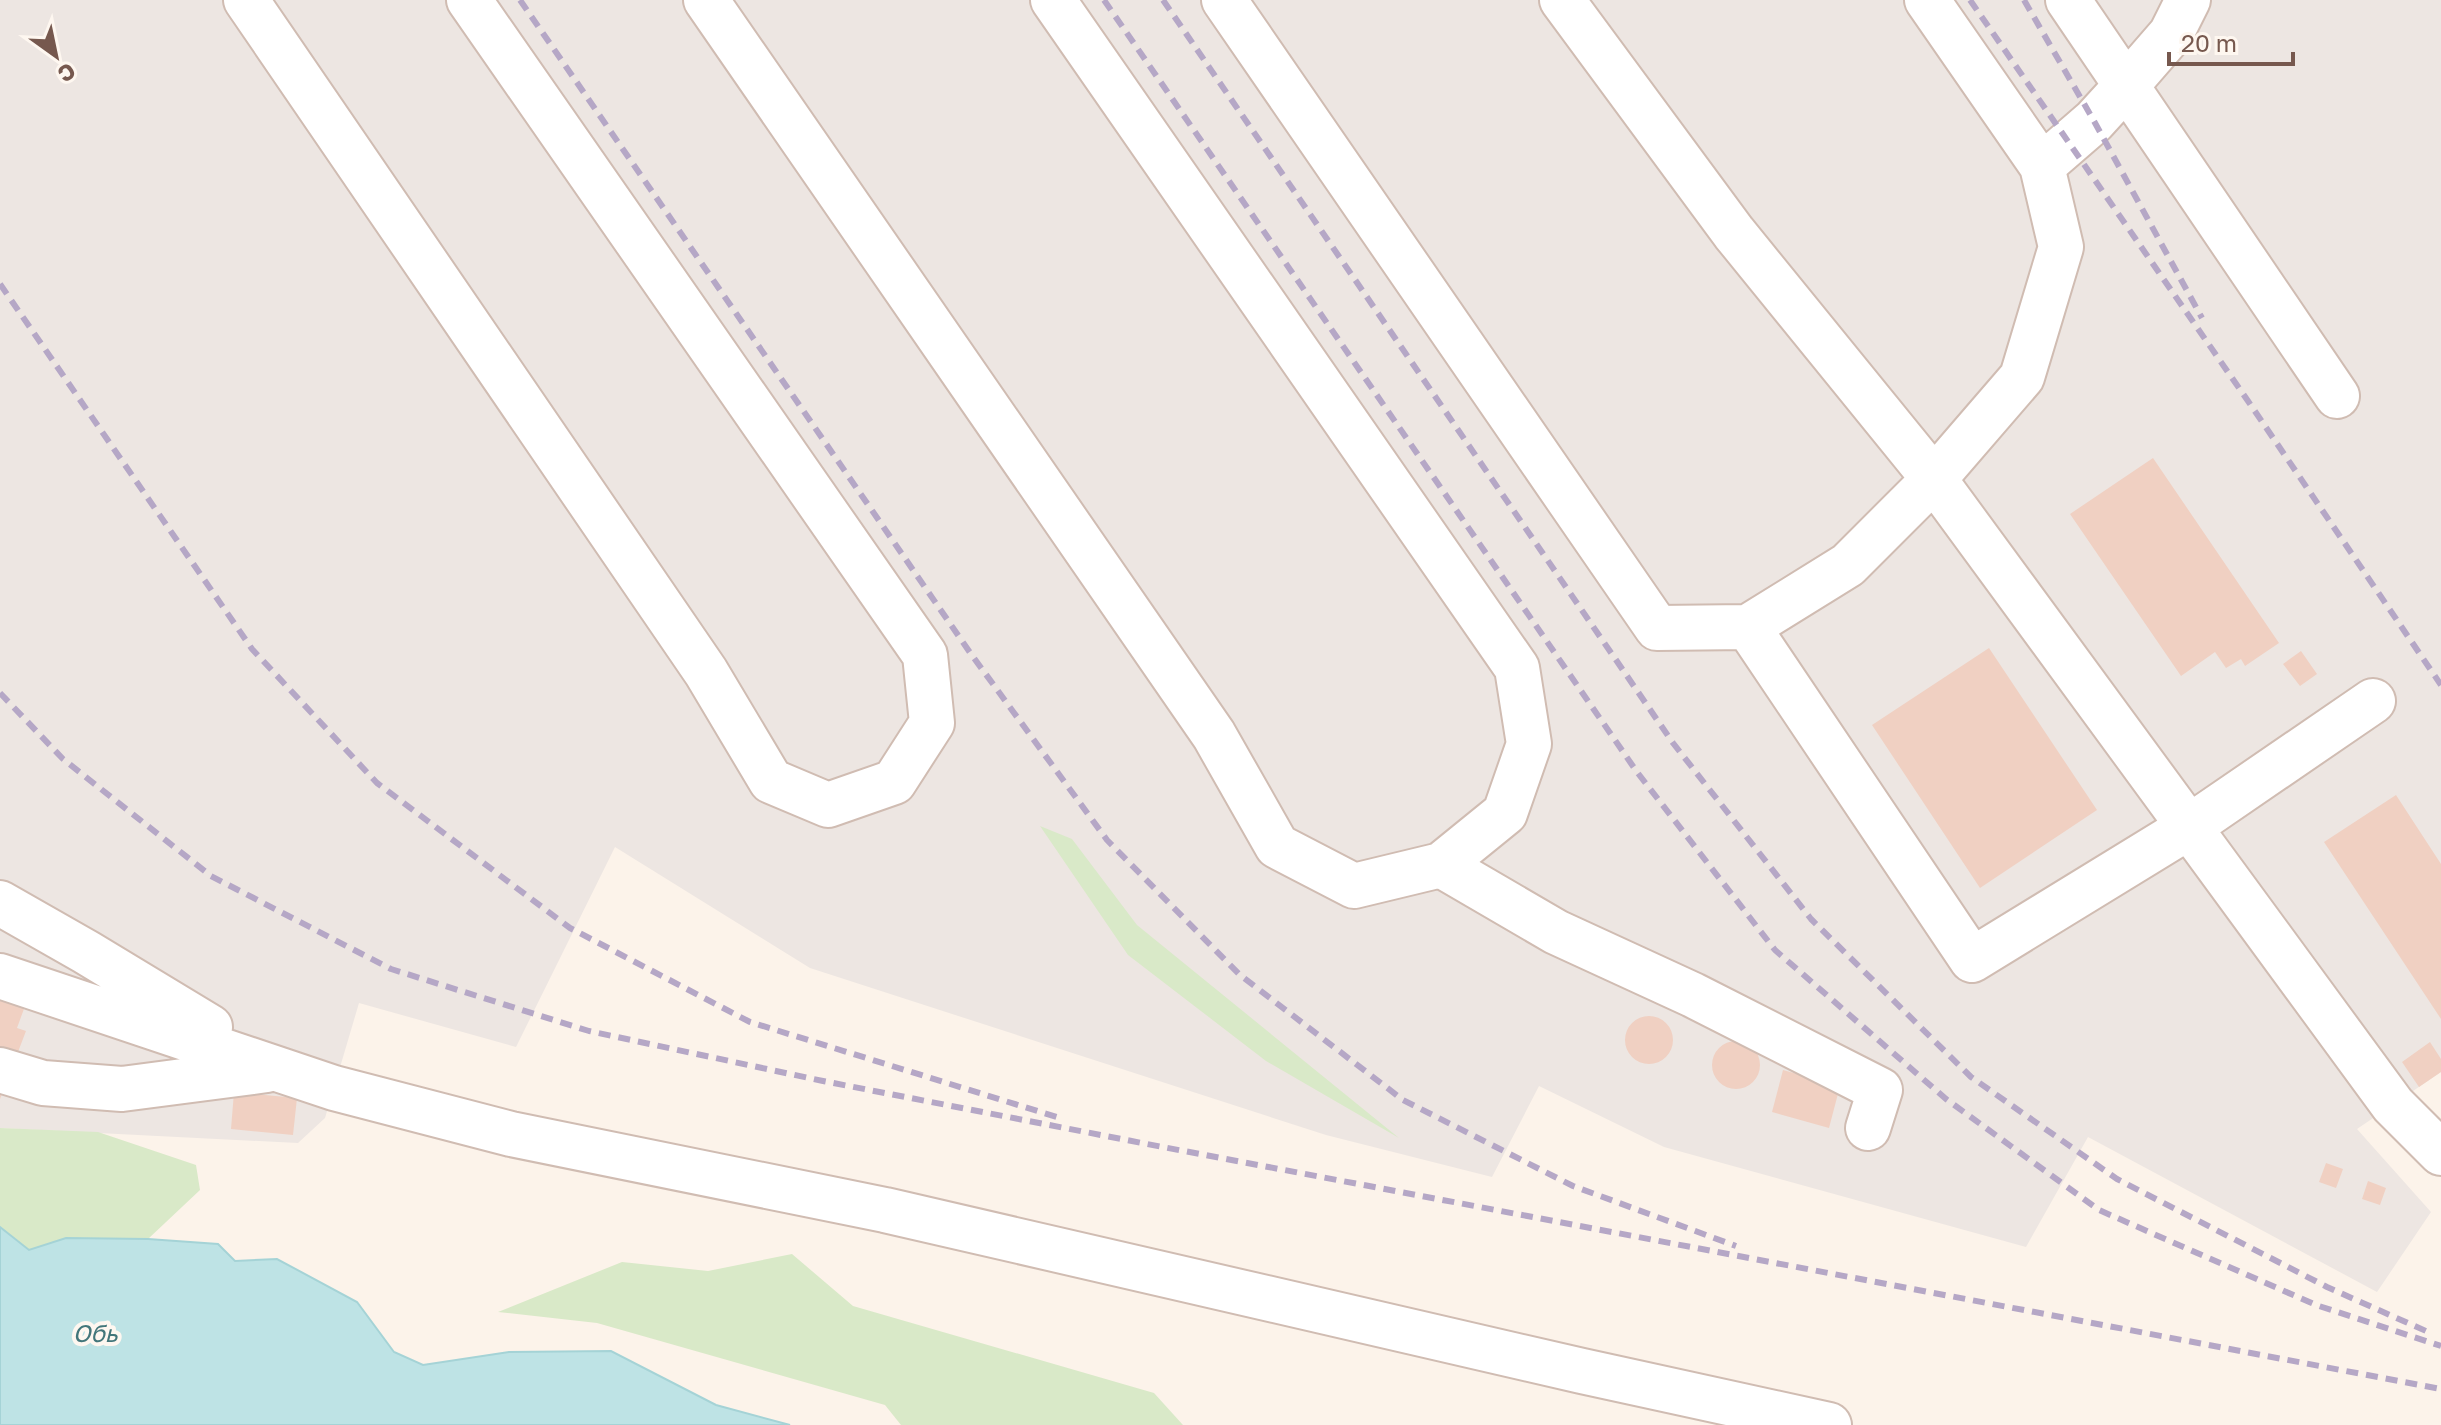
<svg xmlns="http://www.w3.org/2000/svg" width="2441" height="1425" font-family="'Golos Text',sans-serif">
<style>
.industrial{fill:#ede6e2}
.green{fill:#d9e9c8}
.water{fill:#bee3e5;stroke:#a5d3d6;stroke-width:2}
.building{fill:#f0d0c2}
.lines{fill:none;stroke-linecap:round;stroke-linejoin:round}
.minor-casing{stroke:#d0bcb2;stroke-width:48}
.minor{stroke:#fff;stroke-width:44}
.rail{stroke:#b5a7c6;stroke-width:6;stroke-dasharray:12 8;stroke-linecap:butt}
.labels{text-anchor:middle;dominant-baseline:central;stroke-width:8;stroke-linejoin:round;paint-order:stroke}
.water-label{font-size:24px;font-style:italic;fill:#42767a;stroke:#fef7f0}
</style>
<rect width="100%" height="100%" fill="#fcf3ea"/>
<path class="industrial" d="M0,0H2441V1072L2357,1129L2431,1212L2377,1292L2088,1137L2026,1247L1664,1147L1539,1086L1492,1177L1326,1135L810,968L615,847L516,1047L359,1003L325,1118L298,1143L0,1128Z"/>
<path class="green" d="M1040,826L1072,839L1137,925L1399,1138L1266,1061L1128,955Z
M0,1128L98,1132L196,1165L200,1190L148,1239L66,1238L29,1250L0,1227Z
M792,1254L853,1306L1154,1393L1183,1425H901L885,1405L597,1323L498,1312L622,1262L708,1271Z"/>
<path class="water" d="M0,1227L29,1250L66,1238L148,1239L218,1244L235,1261L277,1259L357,1302L394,1352L423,1365L509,1352L611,1351L716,1405L790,1425H0Z"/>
<path class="building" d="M2153,458L2279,643L2245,666L2241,659L2226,668L2215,652L2181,676L2070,514Z
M1989,648L2097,810L1980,888L1872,725Z
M2301,651L2317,674L2300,686L2283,664Z
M2396,795L2441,864V1019L2324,842Z
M0,956L25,1006L17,1028L26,1031L0,1099Z
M1625 1040a24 24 0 1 1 48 0a24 24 0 1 1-48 0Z
M1712 1065a24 24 0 1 1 48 0a24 24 0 1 1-48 0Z
M2430,1042L2441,1059V1072L2419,1087L2402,1062Z
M1783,1070L1840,1086L1829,1128L1772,1112Z
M234,1092L297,1098L293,1135L231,1129Z
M2326,1163L2343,1169L2336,1188L2319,1182Z
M2368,1181L2386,1188L2380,1205L2362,1199Z"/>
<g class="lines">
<g class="minor-casing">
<path id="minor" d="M246,0L706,672L771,781L828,805L894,782L932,723L925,655L469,0
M706,0L1214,735L1277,846L1354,886L1441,865L1505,813L1529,744L1517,668L1053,0
M1224,0L1657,628L1748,627L1848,565L1934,479L2022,377L2061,247L2042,166L1927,0
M1562,0L1734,233L1934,479L2393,1105L2441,1153
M2068,0L2337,396
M2042,166L2094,121L2125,87L2171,34L2188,0
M1748,627L1972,960L2189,827L2373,701
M1441,865L1556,932L1693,995L1880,1090L1868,1128
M0,903L86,952L210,1027
M0,976L334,1088L511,1134L885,1210L1582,1371L1829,1425
M0,1070L43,1083L122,1089L267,1070"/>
</g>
<use href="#minor" class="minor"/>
<path class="rail" d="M520,0L971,654L1107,840L1240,975L1403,1100L1573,1186L1736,1246
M1104,0L1637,772L1775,950L1946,1099L2099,1210L2316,1305L2441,1346
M1163,0L1673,743L1811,919L1971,1077L2117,1179L2327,1287L2426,1331
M1970,0L2248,401L2441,685
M2024,0L2094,121L2202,318
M0,284L252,649L377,783L570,928L750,1022L1060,1118
M0,693L63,759L211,876L391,969L589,1031L823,1081L1147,1144L2441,1389"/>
</g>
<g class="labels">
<g class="water-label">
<text x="95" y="1332">Обь</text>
</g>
</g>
<g transform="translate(56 56) rotate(147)" stroke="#fef7f0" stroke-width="6" paint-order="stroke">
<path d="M0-6L14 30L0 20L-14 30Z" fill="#76584e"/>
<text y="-12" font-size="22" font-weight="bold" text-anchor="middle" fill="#76584e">С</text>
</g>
<path d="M2169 52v12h124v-12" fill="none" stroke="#76584e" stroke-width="4"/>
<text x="2181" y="52" font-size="24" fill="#76584e" stroke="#fef7f0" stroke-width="6" paint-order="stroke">20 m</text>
</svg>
